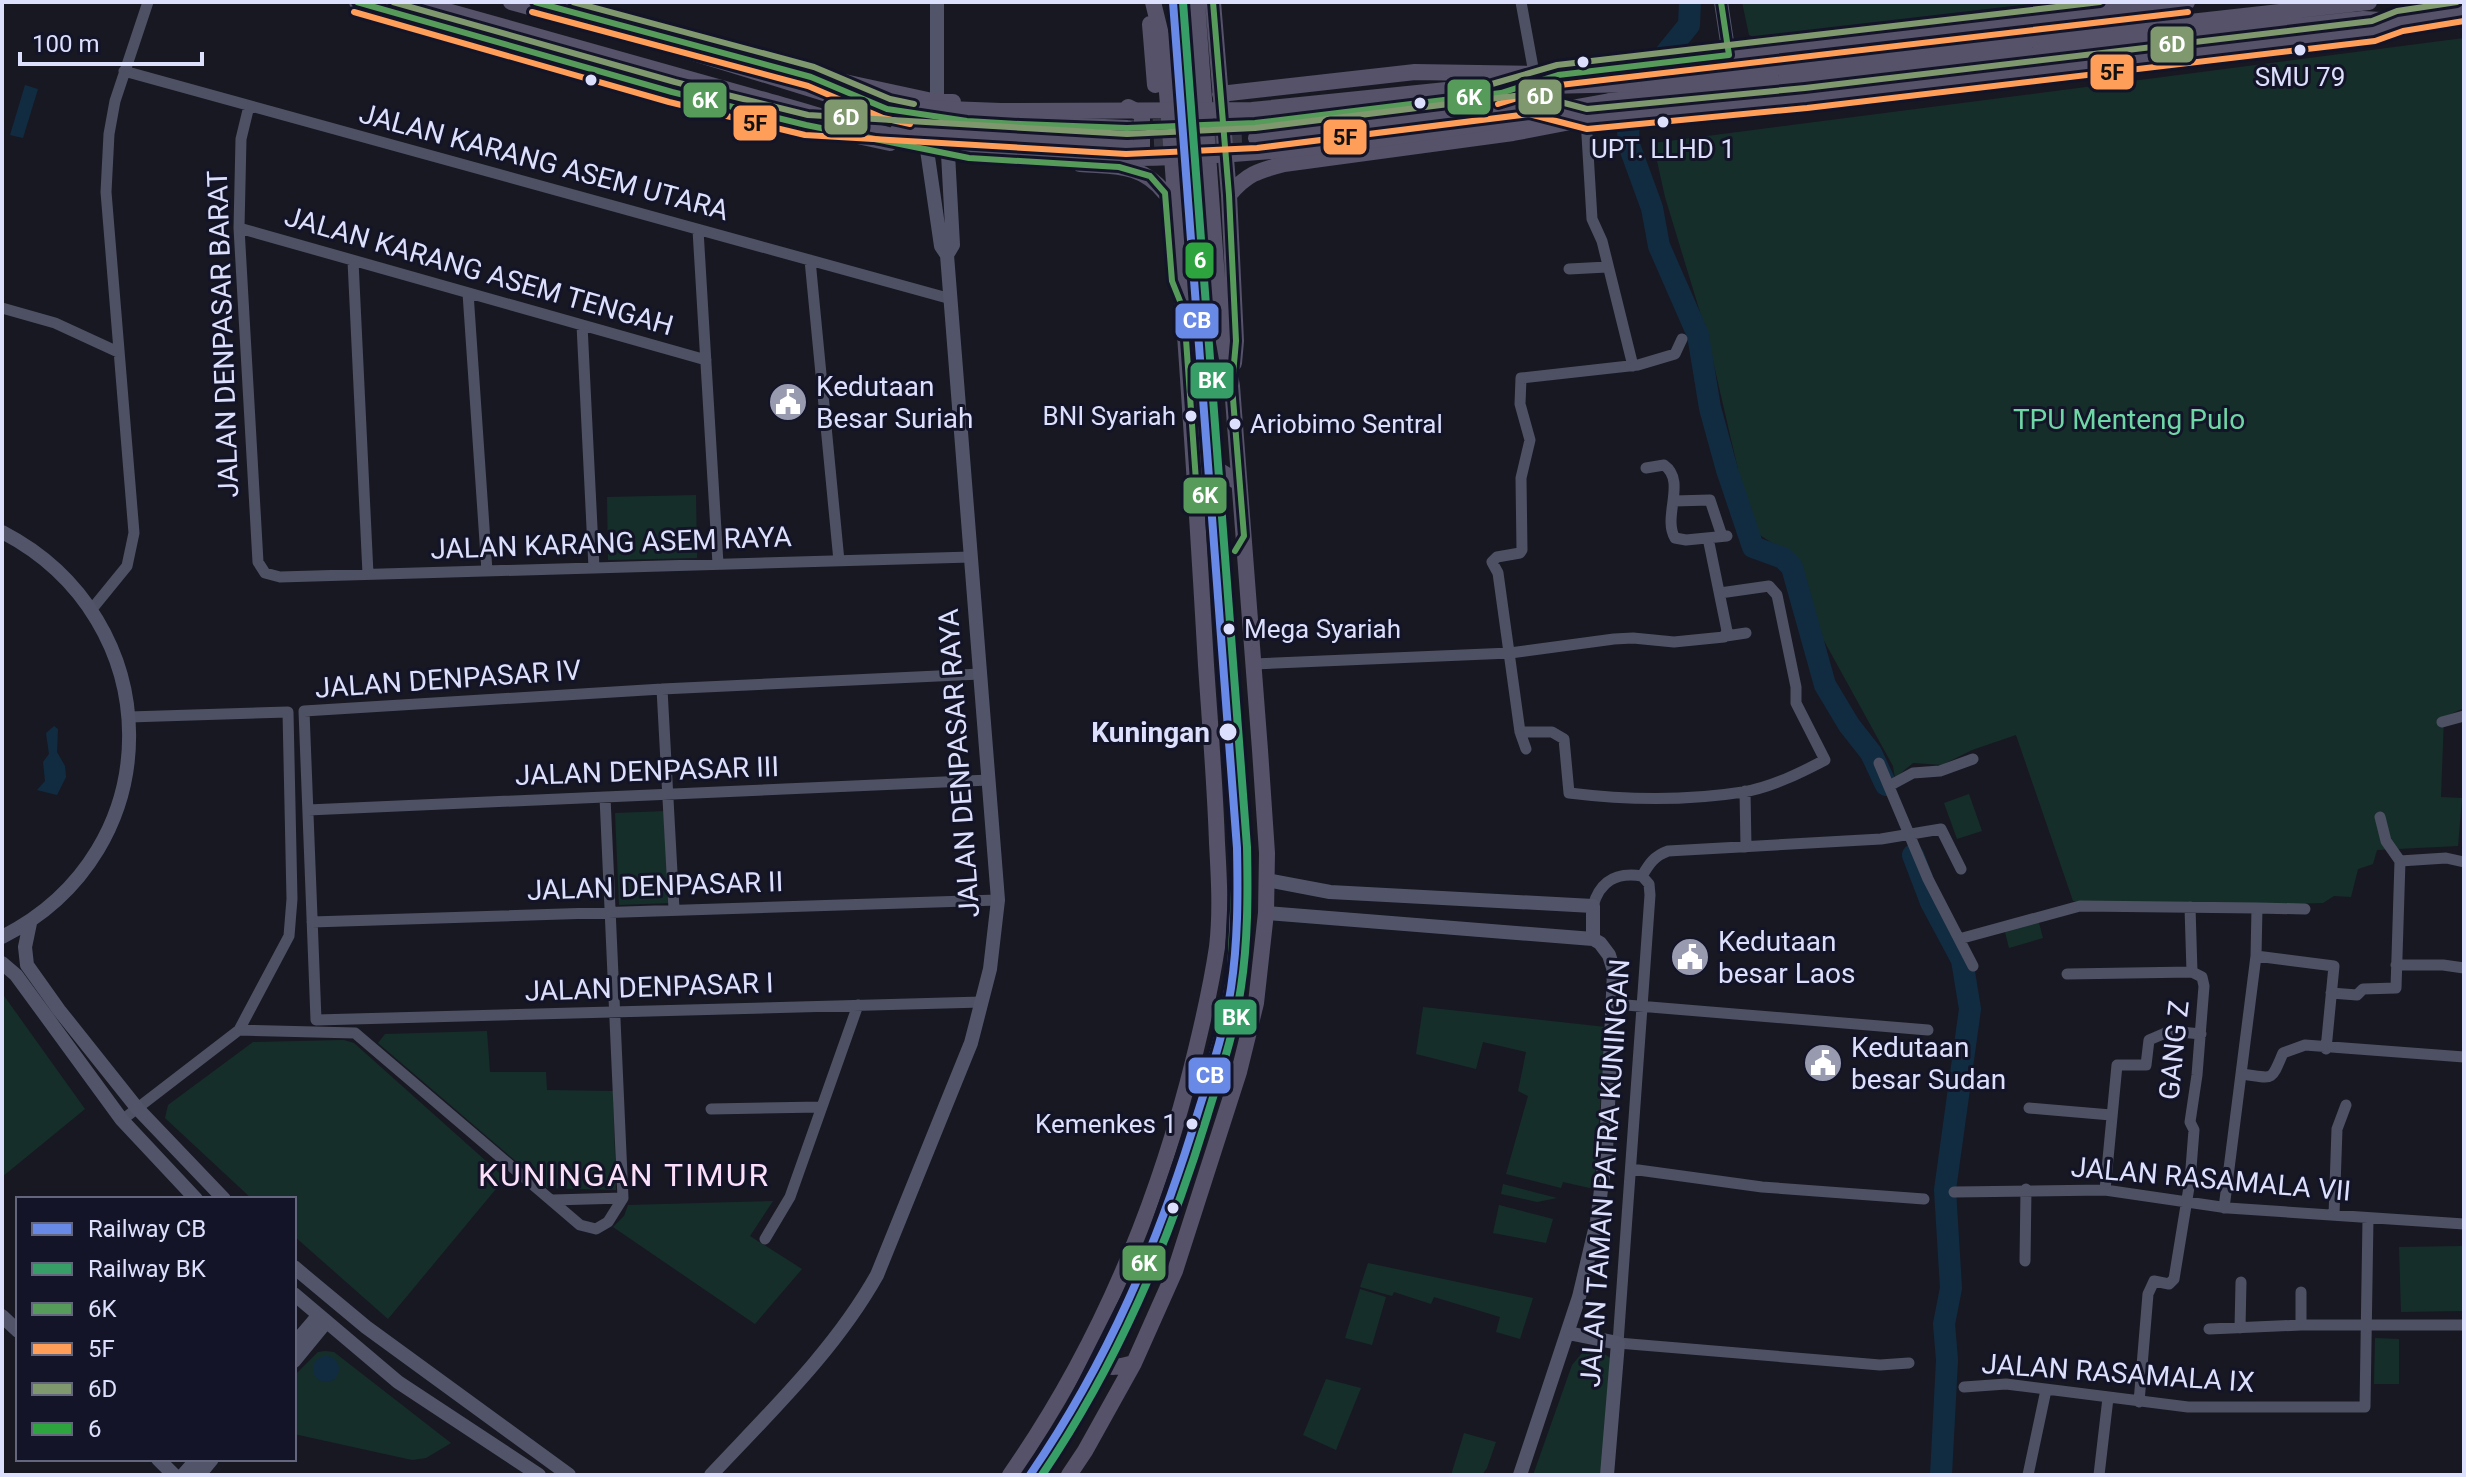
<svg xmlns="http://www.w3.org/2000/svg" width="2466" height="1477" font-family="Roboto,sans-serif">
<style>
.green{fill:#162e2a}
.water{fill:#112c41}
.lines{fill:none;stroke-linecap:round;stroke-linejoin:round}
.river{stroke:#112c41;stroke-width:22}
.primary-tunnel{stroke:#363644;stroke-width:16;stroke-dasharray:16 8;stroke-linecap:butt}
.street{stroke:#4e5163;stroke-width:11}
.secondary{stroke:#525569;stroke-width:14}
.primary{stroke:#555269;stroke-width:16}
.primary-bridge{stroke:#555269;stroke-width:16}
.bus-1-casing{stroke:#131428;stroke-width:12}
.bus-2-casing{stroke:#131428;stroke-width:12}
.bus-3-casing{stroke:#131428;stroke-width:12}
.bus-4-casing{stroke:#131428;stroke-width:12}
.bus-1{stroke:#579b5b;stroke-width:6}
.bus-2{stroke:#ff9e59;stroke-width:6}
.bus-3{stroke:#7f986e;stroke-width:6}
.bus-4{stroke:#2ea43f;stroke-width:6}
.rail-1-casing{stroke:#131428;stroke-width:14}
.rail-2-casing{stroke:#131428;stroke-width:14}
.rail-1{stroke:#6889e6;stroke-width:8}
.rail-2{stroke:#369e66;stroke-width:8}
.bus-dot{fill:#dde0fc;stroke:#131428;stroke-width:3}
.labels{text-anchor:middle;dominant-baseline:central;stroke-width:6;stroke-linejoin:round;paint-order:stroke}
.bus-label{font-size:26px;fill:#dde0fc;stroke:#131428}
.street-label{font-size:28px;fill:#dde0fc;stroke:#131428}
.poi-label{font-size:28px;fill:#dde0fc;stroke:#131428;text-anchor:start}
.park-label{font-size:28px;fill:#6ed7a6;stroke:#131428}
.stop-label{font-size:28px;font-weight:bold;fill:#dde0fc;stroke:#131428;text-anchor:end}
.quarter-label{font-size:32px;letter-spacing:2px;fill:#fcdff8;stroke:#131428}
.line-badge{stroke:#131428;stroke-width:3}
.badge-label{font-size:22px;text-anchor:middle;font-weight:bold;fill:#fff}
.pale-badge-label{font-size:22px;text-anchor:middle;font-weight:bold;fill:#111}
</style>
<rect width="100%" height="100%" fill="#181823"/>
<path class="green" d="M1742,2H2090L1955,19L1756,38L1749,35Z
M2464,38V708L2444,717L2441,797L2462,798L2458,846L2377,850L2373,864L2358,869L2351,897L2334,896L2323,903L2190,907L2073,901L2016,735L1972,750L1942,765L1913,763L1895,778L1893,766L1817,628L1797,559L1752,530L1707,335L1665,197L1653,143Z
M696,495L697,558L608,560L607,497Z
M1969,794L1982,831L1957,839L1944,803Z
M666,811L671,903L619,905L615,813Z
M2038,919L2043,938L2009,948L2004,928Z
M2,993L85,1109L2,1177Z
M1423,1007L1606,1027L1594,1189L1563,1182L1561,1188L1506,1174L1528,1096L1518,1091L1526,1052L1483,1042L1476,1069L1416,1054Z
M487,1031L490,1072H546L547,1090L613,1091L616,1190L547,1188L378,1043L385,1034Z
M344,1040L354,1043L505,1178L388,1319L294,1236V1199H252L165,1118L168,1105L253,1042Z
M1503,1184L1557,1198L1537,1202L1501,1194Z
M773,1201L750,1236L802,1269L755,1324L613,1227L624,1216L628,1205Z
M1499,1205L1553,1219L1546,1243L1493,1233Z
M2464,1246V1311L2401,1312L2399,1247Z
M1368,1263L1533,1298L1520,1339L1496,1332L1500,1317L1434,1297L1431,1304L1394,1292L1392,1296L1360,1287Z
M1360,1289L1386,1297L1372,1345L1345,1338Z
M2375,1338L2399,1339V1384H2374Z
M1598,1349L1610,1358L1602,1475H1533L1572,1365L1582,1353Z
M325,1351L334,1352L451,1443L426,1458L412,1460L294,1434V1376L318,1352Z
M1326,1379L1361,1388L1336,1450L1303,1435Z
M1464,1433L1496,1442L1487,1468L1482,1475H1451Z"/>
<path class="water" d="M25,85L38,89L23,138L10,135Z
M54,726L58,729L57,752L65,766L66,777L57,795L37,790L45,781L43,762L49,754L46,733Z
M313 1369a13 13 0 1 1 26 0a13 13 0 1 1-26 0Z"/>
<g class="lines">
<path class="river" d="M1663,57L1689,25L1690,2
M1633,117L1628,130L1629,145L1652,208L1659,246L1698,335L1710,408L1727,470L1753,547L1783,558L1792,567L1825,685L1849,725L1871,753L1886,785
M1913,855L1931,902L1962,960L1970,1009L1945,1190L1951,1288L1944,1324L1947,1360L1941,1475"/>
<path class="primary-tunnel" d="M1129,128L1255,123
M1130,144L1256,138"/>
<path class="street" d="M1521,2L1534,73
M124,71L951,299
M249,106L241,139L239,228L258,562L265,573L280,577L971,557
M1586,119L1592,219L1602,241L1633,366
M239,228L706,360
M698,230L718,564
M810,260L839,561
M353,261L368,574
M1569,269L1607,267
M468,293L487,571
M2,308L55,323L118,352
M582,325L594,568
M1646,468L1664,465C1687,481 1662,517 1675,538L1686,540L1727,536
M1674,501L1710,500L1722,536
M92,609L127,566L134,533L106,192L109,134L115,101L148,2
M1726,636L1746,633
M1254,664L1510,653L1614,639L1633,638L1674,642L1724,637L1727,631L1708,538
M980,674L662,689L304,711L316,1020L982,1002
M662,689L674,909
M2442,722L2464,716
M1520,732H1552L1564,739L1569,793C1626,800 1686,801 1743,792C1772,787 1800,773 1825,760L1796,703V687L1777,595L1769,586L1720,593
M1526,749L1520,732L1498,573L1492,562L1497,557L1520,553L1522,550L1521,478L1530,440L1520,404L1521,378L1638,365L1675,354L1682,339
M1879,763L1928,879L1959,939L2080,906L2257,908L2256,956
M1889,786L1913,773L1940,771L1973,759
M1745,791L1746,847
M605,797L623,1198
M308,810L989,780
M2380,817L2386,841L2400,861
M2400,861L2446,858L2464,862
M1642,876L1649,884L1650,895L1618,1343L1880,1365L1909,1363
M1642,876C1649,864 1654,856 1668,851L1881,839L1941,829L1961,869
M1593,906C1600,881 1616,872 1642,876
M2257,908L2305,909
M312,922L998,900
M1959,939L1973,966
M2396,965H2443L2464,968
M2067,974L2192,972
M2331,993L2357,995L2363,989L2396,988L2400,861
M1614,1004L1928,1030
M239,1030L355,1033L580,1225L596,1229L608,1222L623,1198
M2241,1074L2256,956L2334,966L2326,1049
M2029,1108L2111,1115
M711,1109L821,1107
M122,1120L239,1030L289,936L292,899L288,712L129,717
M1631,1169L1762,1187L1924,1199
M2105,1190L2117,1065H2146L2149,1040L2170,1031L2201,1034
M1954,1192L2105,1190L2228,1208L2464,1224
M553,1200L623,1198
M2224,1208L2241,1074C2275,1078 2270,1083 2283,1053L2305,1045L2464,1057
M2334,1215L2337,1129L2346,1105
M765,1239L790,1197L858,1005
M2025,1261L2026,1189
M2301,1292V1325
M2240,1328L2241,1282
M2209,1329L2301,1325H2464
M1964,1387L2006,1384L2188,1407H2365L2368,1218
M2139,1402L2148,1294L2154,1281L2169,1284L2174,1279L2190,1181L2194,1130L2190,1122L2197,1075L2204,986L2202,977L2192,972L2190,907
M2028,1475L2046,1390
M2099,1475L2108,1398"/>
<path class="secondary" d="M937,2V102
M1721,2L1729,55
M947,255L953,245L948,154
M2,532C170,619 173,851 2,937
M1267,880L1330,892L1593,906V939
M1266,913L1593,939L1600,943L1609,955L1614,971L1606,1151L1597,1221L1579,1297L1520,1475
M30,923L25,947L27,965L59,1010L137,1108L224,1199
M2,963L16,975L122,1120L196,1199
M294,1267L366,1327L569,1475
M294,1294L398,1382L539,1475
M2,1316L18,1331
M1568,1333L1618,1343L1607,1475
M294,1344L318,1316
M294,1361L326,1322
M158,1459L174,1475
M183,1475L197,1459
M199,1475L212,1459
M711,1475C770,1412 835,1350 877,1275L971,1043L990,969L998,900L947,255L941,246L927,150"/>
<path class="primary" d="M357,2L735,109L806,125L850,129
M511,2L544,11
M535,2L749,59L811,77L856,96
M1213,2L1229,195L1236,341L1234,363
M1150,24L1155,85
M835,80L937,102H953
M1530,84L1558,75L2187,2
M1634,84L2369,2
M1220,94L1415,72L1549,74
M1610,101L2363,19L2400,21L2464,11
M908,113L967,121L1127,128
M1255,123L1504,92
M839,132L890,143
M897,132L1127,144
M1256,138L1530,104L1586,119L1732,106L2374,31L2400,21
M1080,164C1115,167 1141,163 1165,193
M1119,167L1134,161L1142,153V114L1128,107
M1229,195C1247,174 1257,171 1284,164L1513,133L1581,120
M1196,481L1209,471L1217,469L1239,483
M1090,1343C1097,1370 1109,1370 1134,1363
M1010,1475C1093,1356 1150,1224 1187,1085C1199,1039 1210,994 1217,947C1221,913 1219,878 1217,843C1215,784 1210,725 1206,665C1194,458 1180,251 1163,43L1153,2
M1069,1475L1085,1451L1134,1363L1175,1271L1239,1072L1256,1003L1266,913L1267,853L1260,750L1232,386L1220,320L1197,2"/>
<path class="primary-bridge" d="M415,2C529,34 643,66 757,98C824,116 891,140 959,149C1178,176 1395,140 1610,101
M645,38L850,101L921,108L1001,111L1252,110L1466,88L1634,84"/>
<g class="bus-1-casing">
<path id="bus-1" d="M357,2L672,92L806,125L969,158L1119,167L1150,176L1165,193L1172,281L1184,311L1196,481L1211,506L1235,869L1230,973L1221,1023L1194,1118L1144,1263L1071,1408L1028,1475
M535,2L811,77L887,109L967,121L1020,124L1127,128L1255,123L1501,93L1558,75L1729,55L1721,2
M1213,2L1229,195L1236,341L1232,386L1244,536L1235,551"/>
</g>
<g class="bus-2-casing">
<path id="bus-2" d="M354,12L669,102L805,135L1126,154L1257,148L1529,114L1587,129L1807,108L2375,41L2403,31L2464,21
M532,12L808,86L883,118L910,124
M1498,104L1560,85L2188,12"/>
</g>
<g class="bus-3-casing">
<path id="bus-3" d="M393,2L675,82L808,115L1127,134L1255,128L1530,94L1587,109L1805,88L2372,21L2397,11L2457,2
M573,2L814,67L890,99L914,104
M1492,84L1557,65L2100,2"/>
</g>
<g class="bus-4-casing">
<path id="bus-4" d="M1040,1475L1080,1412L1153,1266L1204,1121L1231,1026L1240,973L1245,868L1219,470L1176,2"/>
</g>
<use href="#bus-1" class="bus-1"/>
<use href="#bus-2" class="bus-2"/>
<use href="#bus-3" class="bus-3"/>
<use href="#bus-4" class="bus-4"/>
<g class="rail-1-casing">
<path id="rail-1" d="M1030,1475C1108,1361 1158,1244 1198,1112C1211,1071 1225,1030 1231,988C1238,942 1238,895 1237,848L1173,2"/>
</g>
<g class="rail-2-casing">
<path id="rail-2" d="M1042,1475C1117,1364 1168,1245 1207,1117C1220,1074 1235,1031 1241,987C1248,941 1248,894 1247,847L1183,2"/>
</g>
<use href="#rail-1" class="rail-1"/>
<use href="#rail-2" class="rail-2"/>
</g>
<defs>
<g id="civic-disc" transform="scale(2)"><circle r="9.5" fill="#989ab0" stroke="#131428"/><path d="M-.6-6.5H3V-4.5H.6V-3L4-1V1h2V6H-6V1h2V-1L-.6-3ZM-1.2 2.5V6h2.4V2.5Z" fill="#fff"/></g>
</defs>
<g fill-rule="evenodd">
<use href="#civic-disc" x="788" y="402"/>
<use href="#civic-disc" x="1690" y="957"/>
<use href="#civic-disc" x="1823" y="1063"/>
</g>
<g class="bus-dot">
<circle cx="2300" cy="50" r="7"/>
<circle cx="1583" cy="62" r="7"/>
<circle cx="591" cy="80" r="7"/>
<circle cx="1420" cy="103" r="7"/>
<circle cx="1663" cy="122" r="7"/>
<circle cx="1191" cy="416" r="7"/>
<circle cx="1235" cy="424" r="7"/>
<circle cx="1229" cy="629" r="7"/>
<circle cx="1228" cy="732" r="10"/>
<circle cx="1192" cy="1124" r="7"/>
<circle cx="1173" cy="1208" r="7"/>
</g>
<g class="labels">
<g class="bus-label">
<text x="2300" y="77">SMU 79</text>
<text x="1663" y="149">UPT. LLHD 1</text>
<text x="1176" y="416" text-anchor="end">BNI Syariah</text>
<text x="1250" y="424" text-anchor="start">Ariobimo Sentral</text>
<text x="1244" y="629" text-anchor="start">Mega Syariah</text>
<text x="1177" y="1124" text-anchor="end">Kemenkes 1</text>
</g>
<g class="street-label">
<text transform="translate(544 162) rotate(15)">JALAN KARANG ASEM UTARA</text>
<text transform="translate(479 271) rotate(16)">JALAN KARANG ASEM TENGAH</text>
<text transform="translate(223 334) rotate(-92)">JALAN DENPASAR BARAT</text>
<text transform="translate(611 543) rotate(-2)">JALAN KARANG ASEM RAYA</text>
<text transform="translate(448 679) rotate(-4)">JALAN DENPASAR IV</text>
<text transform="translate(959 763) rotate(-94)">JALAN DENPASAR RAYA</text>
<text transform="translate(647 771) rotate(-2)">JALAN DENPASAR III</text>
<text transform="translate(655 886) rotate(-2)">JALAN DENPASAR II</text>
<text transform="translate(649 987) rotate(-2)">JALAN DENPASAR I</text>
<text transform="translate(2174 1050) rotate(-84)">GANG Z</text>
<text transform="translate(1605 1173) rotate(-86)">JALAN TAMAN PATRA KUNINGAN</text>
<text transform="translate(2211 1179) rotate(5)">JALAN RASAMALA VII</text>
<text transform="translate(2118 1373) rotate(4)">JALAN RASAMALA IX</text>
</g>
<g class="poi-label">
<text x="816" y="386">Kedutaan<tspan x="816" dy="32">Besar Suriah</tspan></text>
<text x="1718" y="941">Kedutaan<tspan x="1718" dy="32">besar Laos</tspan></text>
<text x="1851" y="1047">Kedutaan<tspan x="1851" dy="32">besar Sudan</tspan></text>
</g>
<g class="park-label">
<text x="2129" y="419">TPU Menteng Pulo</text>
</g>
<g class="stop-label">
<text x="1210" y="732">Kuningan</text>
</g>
<g class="quarter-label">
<text x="624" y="1175">KUNINGAN TIMUR</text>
</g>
</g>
<g class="line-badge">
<rect x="2149" y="25" width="46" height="39" rx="8" fill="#7f986e"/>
<rect x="2089" y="53" width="46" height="38" rx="8" fill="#ff9e59"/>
<rect x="1517" y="78" width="46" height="38" rx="8" fill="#7f986e"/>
<rect x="1446" y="78" width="46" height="38" rx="8" fill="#579b5b"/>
<rect x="682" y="81" width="46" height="38" rx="8" fill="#579b5b"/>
<rect x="823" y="98" width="46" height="38" rx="8" fill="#7f986e"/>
<rect x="732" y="104" width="46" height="38" rx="8" fill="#ff9e59"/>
<rect x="1322" y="118" width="46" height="38" rx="8" fill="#ff9e59"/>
<rect x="1184" y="241" width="31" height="39" rx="8" fill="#2ea43f"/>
<rect x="1174" y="302" width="46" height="38" rx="8" fill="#6889e6"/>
<rect x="1189" y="361" width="46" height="39" rx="8" fill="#369e66"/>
<rect x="1182" y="476" width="46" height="39" rx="8" fill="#579b5b"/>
<rect x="1213" y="998" width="45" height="38" rx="8" fill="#369e66"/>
<rect x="1187" y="1056" width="45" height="39" rx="8" fill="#6889e6"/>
<rect x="1121" y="1244" width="46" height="38" rx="8" fill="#579b5b"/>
</g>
<g class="badge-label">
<text x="2172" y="52">6D</text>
<text x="1540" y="104">6D</text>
<text x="1469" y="105">6K</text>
<text x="705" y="108">6K</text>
<text x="846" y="125">6D</text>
<text x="1200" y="268">6</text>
<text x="1197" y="328">CB</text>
<text x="1212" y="388">BK</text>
<text x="1205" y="503">6K</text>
<text x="1236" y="1025">BK</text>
<text x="1210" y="1083">CB</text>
<text x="1144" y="1271">6K</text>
</g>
<g class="pale-badge-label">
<text x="2112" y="80">5F</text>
<text x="755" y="131">5F</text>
<text x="1345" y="145">5F</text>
</g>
<rect width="2466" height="1477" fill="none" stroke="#dde0fc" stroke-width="8"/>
<rect x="16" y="1197" width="280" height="264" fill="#131428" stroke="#64667d" stroke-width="2"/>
<rect x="32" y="1223" width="40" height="12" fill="#6889e6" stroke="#64667d" stroke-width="2"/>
<text x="88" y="1237" font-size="24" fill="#dde0fc">Railway CB</text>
<rect x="32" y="1263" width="40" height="12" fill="#369e66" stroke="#64667d" stroke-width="2"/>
<text x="88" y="1277" font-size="24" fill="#dde0fc">Railway BK</text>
<rect x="32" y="1303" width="40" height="12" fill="#579b5b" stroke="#64667d" stroke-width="2"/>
<text x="88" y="1317" font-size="24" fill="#dde0fc">6K</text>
<rect x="32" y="1343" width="40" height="12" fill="#ff9e59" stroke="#64667d" stroke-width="2"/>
<text x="88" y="1357" font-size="24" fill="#dde0fc">5F</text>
<rect x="32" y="1383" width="40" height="12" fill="#7f986e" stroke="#64667d" stroke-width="2"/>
<text x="88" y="1397" font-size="24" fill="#dde0fc">6D</text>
<rect x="32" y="1423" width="40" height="12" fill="#2ea43f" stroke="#64667d" stroke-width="2"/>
<text x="88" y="1437" font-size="24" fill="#dde0fc">6</text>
<path d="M20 52v12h182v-12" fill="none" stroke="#dde0fc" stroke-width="4"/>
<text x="32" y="52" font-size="24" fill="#dde0fc" stroke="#131428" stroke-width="6" paint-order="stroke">100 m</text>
</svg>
